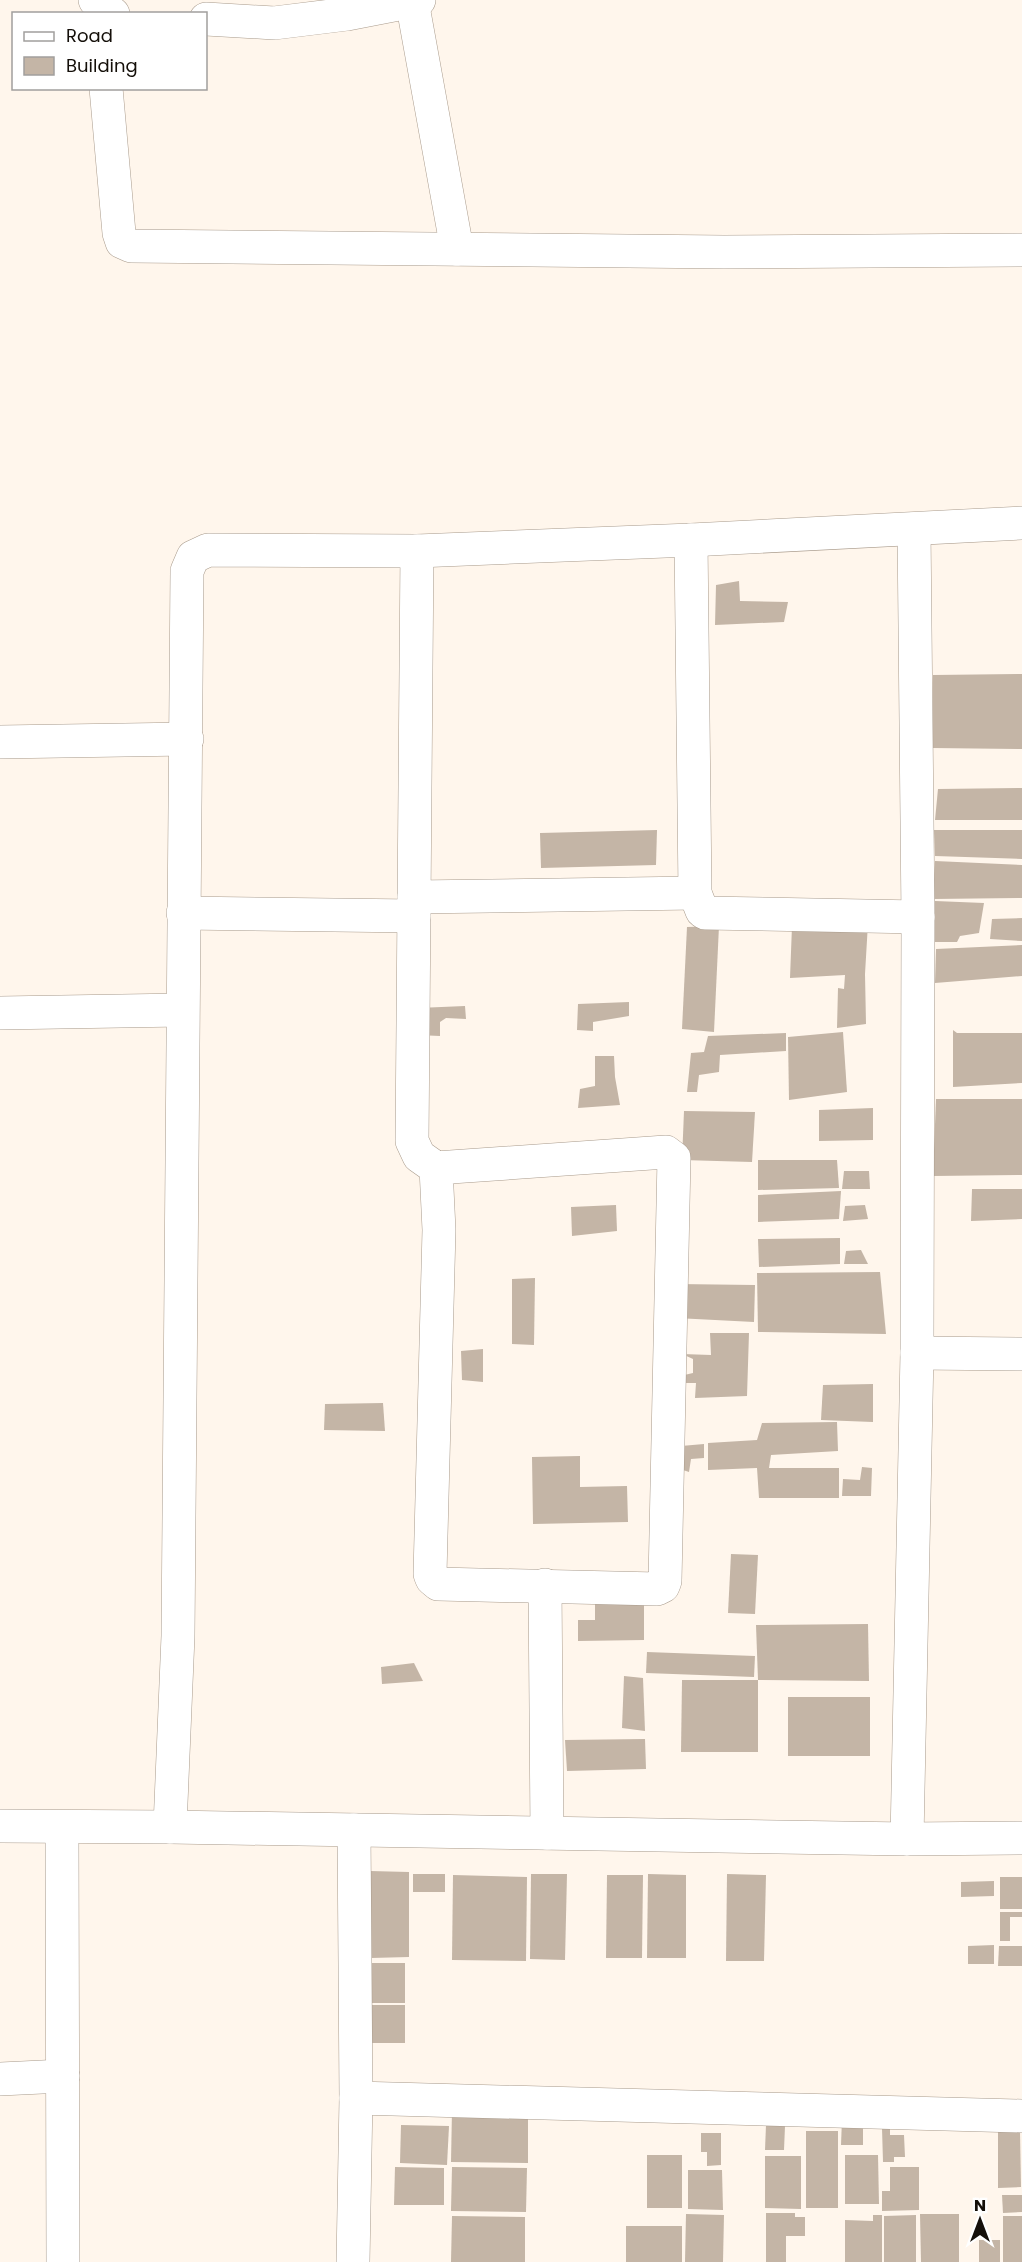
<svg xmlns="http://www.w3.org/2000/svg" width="1022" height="2262" font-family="Poppins,sans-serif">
  <rect width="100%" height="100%" fill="#fff6ec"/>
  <g fill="#c4b5a6">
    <polygon points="739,581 740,601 788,602 784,622 715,625 716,585"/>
    <polygon points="1022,674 1022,749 932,748 933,675"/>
    <polygon points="1022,788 1022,820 935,820 938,789"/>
    <polygon points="657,830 656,865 541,868 540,833"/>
    <polygon points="934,830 1022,830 1022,859 935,856"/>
    <polygon points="935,861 1022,865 1022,898 933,899"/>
    <polygon points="935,901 984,903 979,933 960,936 957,942 934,942"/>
    <polygon points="1022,918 1022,941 990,939 992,919"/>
    <polygon points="868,923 865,974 866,1024 837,1028 838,988 844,989 845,975 790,978 792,926"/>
    <polygon points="719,926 714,1032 682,1029 687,927"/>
    <polygon points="1022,945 1022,976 935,983 936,949"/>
    <polygon points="629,1002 629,1016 593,1022 593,1031 577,1030 578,1004"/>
    <polygon points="465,1006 466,1019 446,1018 440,1022 440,1036 417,1035 418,1008"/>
    <polygon points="953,1030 957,1033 1022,1033 1022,1083 953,1087"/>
    <polygon points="843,1032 847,1092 789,1100 788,1037"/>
    <polygon points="786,1033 786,1051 720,1055 719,1072 699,1075 697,1092 687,1092 691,1053 704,1052 708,1036"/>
    <polygon points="595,1056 614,1056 615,1077 620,1105 578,1108 580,1089 595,1086"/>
    <polygon points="936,1099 1022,1099 1022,1175 933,1176"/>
    <polygon points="873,1108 873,1140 819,1141 819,1110"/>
    <polygon points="684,1111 755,1112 752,1162 682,1160"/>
    <polygon points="758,1160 837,1160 839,1188 758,1190"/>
    <polygon points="844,1171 869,1171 870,1189 842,1189"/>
    <polygon points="972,1189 1022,1189 1022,1219 971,1221"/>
    <polygon points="841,1191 839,1219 758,1222 758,1195"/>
    <polygon points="616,1205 617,1231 572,1236 571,1207"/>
    <polygon points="865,1205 868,1219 843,1221 845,1206"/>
    <polygon points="840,1238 840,1264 759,1267 758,1239"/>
    <polygon points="861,1250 868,1264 844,1264 846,1251"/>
    <polygon points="880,1272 886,1334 758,1332 757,1273"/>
    <polygon points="535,1278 534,1345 512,1344 512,1279"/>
    <polygon points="677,1284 755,1285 754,1322 676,1318"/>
    <polygon points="710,1333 749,1333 747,1396 695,1398 696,1383 680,1383 680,1376 693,1373 693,1359 682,1354 711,1355"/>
    <polygon points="483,1349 483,1382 462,1380 461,1351"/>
    <polygon points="873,1384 873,1422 821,1420 823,1385"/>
    <polygon points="383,1403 385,1431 324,1430 325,1404"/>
    <polygon points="837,1422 838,1451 771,1455 769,1468 839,1468 839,1498 759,1498 757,1468 708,1470 708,1443 757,1440 762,1423"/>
    <polygon points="704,1444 704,1458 691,1459 689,1472 680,1469 681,1446"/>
    <polygon points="580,1456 580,1487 627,1486 628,1522 533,1524 532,1457"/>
    <polygon points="862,1467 872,1468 871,1496 842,1496 843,1479 860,1480"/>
    <polygon points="731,1554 758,1555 755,1614 728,1613"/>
    <polygon points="595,1594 644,1594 644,1640 578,1641 578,1620 595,1620"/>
    <polygon points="868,1624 869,1681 758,1680 756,1625"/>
    <polygon points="647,1652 755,1656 754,1677 646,1673"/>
    <polygon points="414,1663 423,1681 382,1684 381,1667"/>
    <polygon points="624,1676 643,1678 645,1731 622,1728"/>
    <polygon points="682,1680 758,1680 758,1752 681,1752"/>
    <rect x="788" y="1697" width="82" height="59"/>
    <polygon points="645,1739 646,1769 567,1771 565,1740"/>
    <polygon points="370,1871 409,1872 409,1957 371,1958"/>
    <rect x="413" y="1874" width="32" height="18"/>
    <polygon points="531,1874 567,1874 565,1960 530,1959"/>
    <polygon points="648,1874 686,1875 686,1958 647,1958"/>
    <polygon points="727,1874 766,1875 764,1961 726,1961"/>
    <polygon points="453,1875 527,1877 526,1961 452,1960"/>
    <polygon points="607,1875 643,1875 642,1958 606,1958"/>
    <rect x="1000" y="1877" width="22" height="32"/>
    <polygon points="994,1881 994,1896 961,1897 961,1882"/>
    <polygon points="1000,1912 1022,1912 1022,1917 1010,1917 1010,1941 1000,1941"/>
    <polygon points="994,1945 994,1964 968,1964 968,1946"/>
    <polygon points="999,1946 1022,1946 1022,1966 998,1966"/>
    <rect x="372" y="1963" width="33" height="40"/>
    <rect x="372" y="2005" width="33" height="38"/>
    <polygon points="452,2110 528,2112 528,2163 451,2162"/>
    <polygon points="842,2119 863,2127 863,2145 841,2145"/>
    <polygon points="401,2125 449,2126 447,2165 400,2163"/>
    <polygon points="766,2125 785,2126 784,2150 765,2150"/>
    <polygon points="882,2128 890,2128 890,2135 904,2135 905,2157 894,2157 894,2162 883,2162"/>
    <rect x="806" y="2131" width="32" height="77"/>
    <polygon points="998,2131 1020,2131 1021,2187 998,2188"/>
    <polygon points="701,2133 721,2133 721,2165 707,2166 707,2152 701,2152"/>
    <rect x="647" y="2155" width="35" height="53"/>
    <polygon points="845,2155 878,2155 879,2204 845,2204"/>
    <polygon points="765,2156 801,2156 801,2209 765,2208"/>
    <polygon points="395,2167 444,2168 444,2205 394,2205"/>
    <polygon points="452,2167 527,2168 526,2212 451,2211"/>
    <polygon points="890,2167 919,2167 919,2210 882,2211 882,2191 890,2191"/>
    <polygon points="688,2170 722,2170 723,2210 688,2209"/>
    <polygon points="1002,2195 1022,2195 1022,2212 1003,2213"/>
    <polygon points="766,2213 795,2213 795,2217 805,2217 805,2236 786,2236 786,2262 766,2262"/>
    <polygon points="686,2214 724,2215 723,2262 685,2262"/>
    <polygon points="920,2214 959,2214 959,2262 921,2262"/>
    <polygon points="873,2215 882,2215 882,2262 845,2262 845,2220 873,2221"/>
    <polygon points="916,2215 916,2262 884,2262 884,2216"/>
    <polygon points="452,2216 525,2217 525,2262 451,2262"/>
    <rect x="1003" y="2216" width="19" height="46"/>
    <rect x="626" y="2226" width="56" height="36"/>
    <rect x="979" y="2240" width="21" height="22"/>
  </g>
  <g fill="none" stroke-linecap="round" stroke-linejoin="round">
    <g stroke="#a99b8c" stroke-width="34">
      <g id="street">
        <polyline points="95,0 113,14"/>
        <polyline points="412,1 457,249"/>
        <polyline points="206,19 274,23 347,14 419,0"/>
        <polyline points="106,88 119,233 122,242 131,246 724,252 1022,250"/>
        <polyline points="691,540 695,893 702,911 705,913 918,917"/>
        <polyline points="417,551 412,1141 419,1156 436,1168 666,1152 674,1158 665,1581 663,1586 657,1589 438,1584 432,1579 430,1574 439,1230 436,1168"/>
        <polyline points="0,742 187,739"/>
        <polyline points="414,897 695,893"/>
        <polyline points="183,913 414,916"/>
        <polyline points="0,1013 182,1010"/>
        <polyline points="917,1353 1022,1354"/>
        <polyline points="545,1585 547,1833"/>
        <polyline points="0,1826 170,1827 907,1839 1022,1838"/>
        <polyline points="62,1827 63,2262"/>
        <polyline points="170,1827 178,1636 187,571 193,557 208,550 417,551 691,540 1022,523"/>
        <polyline points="907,1839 917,1353 918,917 914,529"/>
        <polyline points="0,2079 63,2076"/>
        <polyline points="356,2098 1022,2116"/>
        <polyline points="353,2262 356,2098 354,1830"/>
      </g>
    </g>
    <use href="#street" stroke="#fff" stroke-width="33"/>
  </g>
  <rect x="12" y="12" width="195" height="78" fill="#ffffff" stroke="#a19f9d" stroke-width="1.5"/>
  <rect x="24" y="32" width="30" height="9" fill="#ffffff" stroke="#a19f9d" stroke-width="1.5"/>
  <text x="66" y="42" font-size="18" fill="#140f09">Road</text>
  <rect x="24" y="57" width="30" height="18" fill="#c4b5a6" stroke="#a19f9d" stroke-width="1.5"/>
  <text x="66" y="72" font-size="18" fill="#140f09">Building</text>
  <g transform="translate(980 2220)" stroke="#ffffff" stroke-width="4.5" paint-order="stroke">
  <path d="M0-4.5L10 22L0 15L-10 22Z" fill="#140f09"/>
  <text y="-9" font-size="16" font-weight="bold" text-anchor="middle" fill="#140f09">N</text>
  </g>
</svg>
